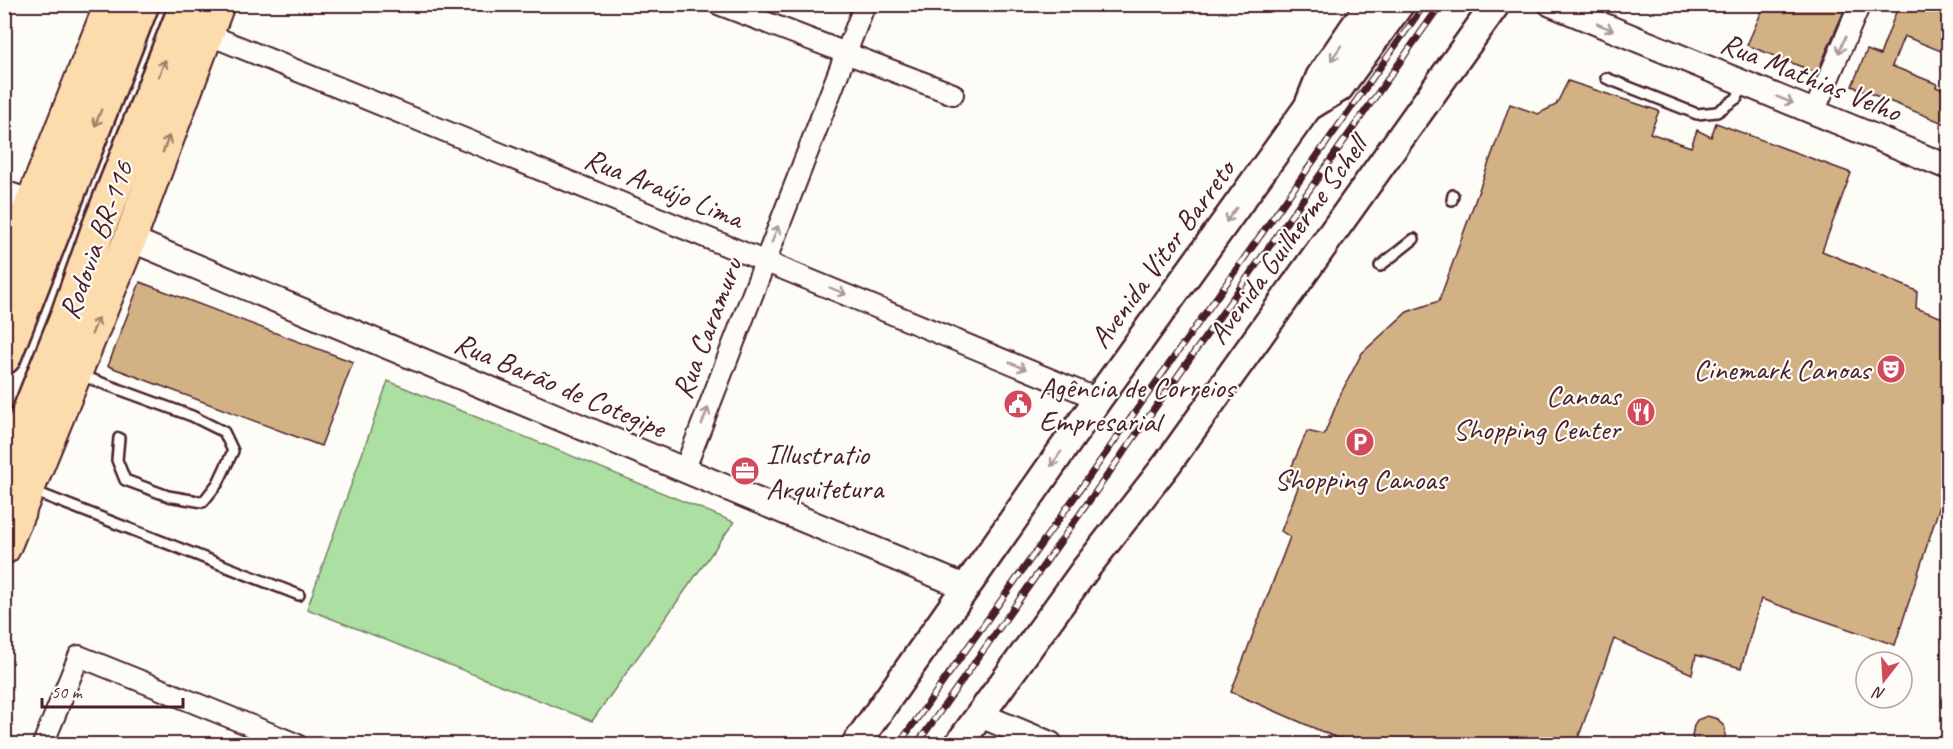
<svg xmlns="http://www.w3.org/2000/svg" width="1953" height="749" font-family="Caveat,sans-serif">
  <rect width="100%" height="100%" fill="#fdfcf7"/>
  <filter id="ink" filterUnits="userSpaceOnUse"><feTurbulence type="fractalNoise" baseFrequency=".0167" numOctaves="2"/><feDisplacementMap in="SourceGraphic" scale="12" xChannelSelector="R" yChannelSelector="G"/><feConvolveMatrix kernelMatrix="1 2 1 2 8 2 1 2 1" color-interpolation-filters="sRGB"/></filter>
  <g filter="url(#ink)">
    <polygon fill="#abe0a2" stroke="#7a8066" stroke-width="1.5" points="388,381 734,522 592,721 307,609"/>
    <g fill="#d2b185" stroke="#4a1f2b" stroke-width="1.5">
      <polygon points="1765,4 1847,4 1817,73 1747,45"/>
      <polygon points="1899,4 1920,4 1948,17 1948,54 1904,36 1892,66 1937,84 1936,87 1948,92 1948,125 1852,86 1867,50 1880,55"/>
      <polygon points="1568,81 1659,111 1650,133 1691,147 1697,130 1711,137 1716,123 1851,173 1822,251 1917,291 1916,308 1948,320 1948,480 1895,645 1761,599 1741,668 1696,655 1692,674 1614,639 1576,744 1355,744 1330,735 1231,692 1290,537 1281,531 1299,485 1286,480 1307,431 1324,435 1341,393 1362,353 1407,312 1439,301 1510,104 1538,114 1556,105"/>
      <polygon points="140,282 353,362 321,446 108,366"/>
      <polygon points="1707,716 1718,719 1725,728 1725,739 1722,744 1695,744 1692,736 1694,725 1697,720"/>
    </g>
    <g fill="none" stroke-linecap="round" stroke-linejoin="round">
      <g stroke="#4a1f2b" stroke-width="14">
        <g id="service">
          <polyline points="1606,78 1697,114 1717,112 1737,98 1743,83"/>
          <polyline points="1452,200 1453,195"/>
          <polyline points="1380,266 1414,239"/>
          <polyline points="80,375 192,416 224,432 233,451 218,483 203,502 168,496 125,480 117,460 119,438"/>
          <polyline points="33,491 299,595"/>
        </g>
      </g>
      <g stroke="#4a1f2b" stroke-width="24">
        <g id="minor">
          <polyline points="718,4 953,94"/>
          <polyline points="207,34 764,261 1098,399"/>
          <polyline points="1814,112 1860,4"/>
          <polyline points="684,471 865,4"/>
          <polyline points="43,744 79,656 296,744"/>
        </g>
      </g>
      <g stroke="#4a1f2b" stroke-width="28">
        <g id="tertiary">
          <polyline points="1551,4 1948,167"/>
          <polyline points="4,193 32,203"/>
          <polyline points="130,239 965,587"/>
          <polyline points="980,715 1050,744"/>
        </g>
      </g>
      <g stroke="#4a1f2b" stroke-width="32">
        <g id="secondary">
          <polyline points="1308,107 1339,88 1400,4"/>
          <polyline points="856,744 1098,399 1308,107 1320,77 1370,4"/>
          <polyline points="959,744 1087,567 1168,463 1496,4"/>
        </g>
      </g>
      <g stroke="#4a1f2b" stroke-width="36">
        <g id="primary">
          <polyline points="4,277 32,203 111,4"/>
          <polyline points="4,548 130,239 218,4"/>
        </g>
      </g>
      <g stroke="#4a1f2b" stroke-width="38">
        <g id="motorway">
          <polyline points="4,357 142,4"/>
          <polyline points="4,475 66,320 98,230 187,4"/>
          <polyline points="32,477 46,414"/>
        </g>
      </g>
      <use href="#service" stroke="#fdfcf7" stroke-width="9"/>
      <use href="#minor" stroke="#fdfcf7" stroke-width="20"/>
      <use href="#tertiary" stroke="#fdfcf7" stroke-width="24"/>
      <use href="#secondary" stroke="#fdfcf7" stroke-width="27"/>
      <use href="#primary" stroke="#fcdcac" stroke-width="32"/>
      <use href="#motorway" stroke="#fcdcac" stroke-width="33"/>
      <g stroke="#4a1f2b" stroke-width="7">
        <g id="rail">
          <polyline points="899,744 1425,4"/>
          <polyline points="917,744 1441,4"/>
        </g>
      </g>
      <use href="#rail" stroke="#fdfcf7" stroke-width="4.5" stroke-dasharray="14" stroke-linecap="butt"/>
    </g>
    <defs><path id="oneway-shaft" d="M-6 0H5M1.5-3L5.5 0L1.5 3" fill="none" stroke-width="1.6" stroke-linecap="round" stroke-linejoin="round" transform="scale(1.5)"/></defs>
    <g stroke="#ac999b">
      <use href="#oneway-shaft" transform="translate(1605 27) rotate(22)"/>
      <use href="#oneway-shaft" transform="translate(1842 45) rotate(113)"/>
      <use href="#oneway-shaft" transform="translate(1336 53) rotate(125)"/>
      <use href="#oneway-shaft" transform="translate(1785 100) rotate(22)"/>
      <use href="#oneway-shaft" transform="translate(1231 215) rotate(126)"/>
      <use href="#oneway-shaft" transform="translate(775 234) rotate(-69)"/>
      <use href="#oneway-shaft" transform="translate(838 291) rotate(23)"/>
      <use href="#oneway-shaft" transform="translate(1018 366) rotate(23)"/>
      <use href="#oneway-shaft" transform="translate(705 416) rotate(-69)"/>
      <use href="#oneway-shaft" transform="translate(1056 459) rotate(125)"/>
    </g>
    <g stroke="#a37e6c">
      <use href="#oneway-shaft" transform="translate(162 68) rotate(-68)"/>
      <use href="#oneway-shaft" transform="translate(98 118) rotate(111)"/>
      <use href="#oneway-shaft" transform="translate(166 144) rotate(-70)"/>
      <use href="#oneway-shaft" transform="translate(95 326) rotate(-68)"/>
    </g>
  </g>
  <defs>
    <g id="theatre-disc" transform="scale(1.5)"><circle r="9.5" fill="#d1495b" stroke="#fdfcf7"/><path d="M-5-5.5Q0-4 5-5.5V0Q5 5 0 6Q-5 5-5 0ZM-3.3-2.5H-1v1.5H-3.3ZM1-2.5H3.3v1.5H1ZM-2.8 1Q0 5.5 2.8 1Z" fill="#fff"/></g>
    <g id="civic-disc" transform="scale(1.5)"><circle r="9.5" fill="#d1495b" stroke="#fdfcf7"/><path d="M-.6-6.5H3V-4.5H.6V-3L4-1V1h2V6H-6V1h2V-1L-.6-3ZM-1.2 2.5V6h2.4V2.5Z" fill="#fff"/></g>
    <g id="restaurant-disc" transform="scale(1.5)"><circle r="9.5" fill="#d1495b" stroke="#fdfcf7"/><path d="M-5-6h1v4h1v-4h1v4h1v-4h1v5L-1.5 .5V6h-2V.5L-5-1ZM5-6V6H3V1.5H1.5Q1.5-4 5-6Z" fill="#fff"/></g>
    <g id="parking-disc" transform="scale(1.5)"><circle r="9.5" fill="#d1495b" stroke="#fdfcf7"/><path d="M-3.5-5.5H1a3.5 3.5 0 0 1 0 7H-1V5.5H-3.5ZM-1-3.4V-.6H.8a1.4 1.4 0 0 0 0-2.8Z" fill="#fff"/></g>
    <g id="office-disc" transform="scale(1.5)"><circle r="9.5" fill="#d1495b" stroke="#fdfcf7"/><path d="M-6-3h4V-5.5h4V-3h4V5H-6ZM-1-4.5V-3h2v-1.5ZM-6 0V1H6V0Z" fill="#fff"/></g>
  </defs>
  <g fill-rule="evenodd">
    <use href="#theatre-disc" x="1891" y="369"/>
    <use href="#civic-disc" x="1018" y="404"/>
    <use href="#restaurant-disc" x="1641" y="412"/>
    <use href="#parking-disc" x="1360" y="442"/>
    <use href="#office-disc" x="745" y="471"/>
  </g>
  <g text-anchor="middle" stroke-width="4.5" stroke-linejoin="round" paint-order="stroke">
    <g font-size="30" fill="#4a1f2b" stroke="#fdfcf7">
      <text transform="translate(1811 77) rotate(22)" y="10">Rua Mathias Velho</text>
      <text transform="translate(664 188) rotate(22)" y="10">Rua Araújo Lima</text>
      <text transform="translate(96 240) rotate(-70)" y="10">Rodovia BR-116</text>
      <text transform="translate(1287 240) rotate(-54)" y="10">Avenida Guilherme Schell</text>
      <text transform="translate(1162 254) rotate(-54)" y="10">Avenida Vitor Barreto</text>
      <text transform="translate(707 328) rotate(-69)" y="10">Rua Caramuru</text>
      <text transform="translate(560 385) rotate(23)" y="10">Rua Barão de Cotegipe</text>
    </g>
    <g font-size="30" fill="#4a1f2b" stroke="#fdfcf7" text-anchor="end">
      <text x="1870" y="379">Cinemark Canoas</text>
      <text x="1039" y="397" text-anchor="start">Agência de Correios<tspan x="1039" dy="34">Empresarial</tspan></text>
      <text x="1620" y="405">Canoas<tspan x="1620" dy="34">Shopping Center</tspan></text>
      <text x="766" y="464" text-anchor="start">Illustratio<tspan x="766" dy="34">Arquitetura</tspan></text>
      <text x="1360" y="489" text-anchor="middle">Shopping Canoas</text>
    </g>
  </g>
  <rect width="1953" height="749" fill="none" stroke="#fdfcf7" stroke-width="24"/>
  <rect x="12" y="12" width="1929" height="725" fill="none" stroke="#4a1f2b" stroke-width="2" filter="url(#ink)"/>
  <g transform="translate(1884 680) rotate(197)"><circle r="28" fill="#fdfcf7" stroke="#b5a4a5" stroke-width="1.5"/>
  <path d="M0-4.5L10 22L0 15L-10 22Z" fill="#d1495b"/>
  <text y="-9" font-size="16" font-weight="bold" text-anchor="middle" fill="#4a1f2b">N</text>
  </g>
  <path d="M42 698v9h141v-9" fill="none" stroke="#4a1f2b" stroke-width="3"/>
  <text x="51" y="698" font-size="18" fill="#4a1f2b" stroke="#fdfcf7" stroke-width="4.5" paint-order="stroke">50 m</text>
</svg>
